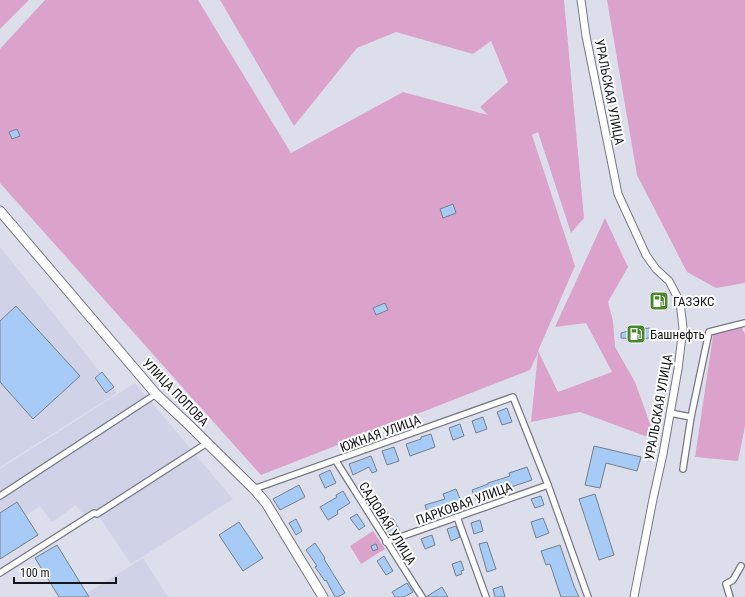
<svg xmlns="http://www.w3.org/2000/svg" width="745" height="597" font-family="'Roboto Condensed',sans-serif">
  <rect width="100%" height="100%" fill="#dddeec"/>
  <g fill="#d0d3e8">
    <polygon points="0,247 117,393 0,467"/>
    <polygon points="135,383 233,499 131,564 94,509 84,516 76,505 52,522 40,506 25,516 17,502 0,513 0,469"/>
    <polygon points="143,558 168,597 81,597"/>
  </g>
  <g fill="#dba3cb">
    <polygon points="0,0 29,0 0,29"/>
    <polygon points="45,0 198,0 291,153 403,92 488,115 480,107 508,82 491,41 473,54 396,32 357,48 294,126 220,0 564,0 584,218 571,233 538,132 532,135 575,266 538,351 558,392 612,372 586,323 555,327 605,218 628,267 608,302 613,321 615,347 635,382 656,440 580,412 531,422 538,353 530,370 261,475 0,183 0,49"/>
    <polygon points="607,0 745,0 745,283 716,288 687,272 637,175"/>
    <polygon points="741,326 745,334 745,426 738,461 695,457 714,329"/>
    <polygon points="373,531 385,549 361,564 350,546"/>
  </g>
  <g fill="#a5cbf6" stroke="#767f89">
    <polygon points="17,129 20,136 12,139 9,132"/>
    <polygon points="453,204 456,213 443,218 440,209"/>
    <polygon points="662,296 664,304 656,305 655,297"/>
    <polygon points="385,303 388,310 376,315 373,308"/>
    <polygon points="16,306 80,376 33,419 0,382 0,321"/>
    <polygon points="650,328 651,338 633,339 621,338 621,333 632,330"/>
    <polygon points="102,372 114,387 106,393 95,378"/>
    <polygon points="507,408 512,422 502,425 497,412"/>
    <polygon points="483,417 487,429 476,433 472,421"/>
    <polygon points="460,424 464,436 453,440 449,428"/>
    <polygon points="431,434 435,447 410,456 406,444 421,439 421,437"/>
    <polygon points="594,446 641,457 637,471 606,463 600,488 585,485"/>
    <polygon points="394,447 399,461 387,465 382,451"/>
    <polygon points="371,456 377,471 372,473 369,467 353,475 349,464"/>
    <polygon points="527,467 532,480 475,499 472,490 488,484 488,483 510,476 509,473"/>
    <polygon points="330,470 336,483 325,488 319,475"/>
    <polygon points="299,485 305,497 280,510 273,499"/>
    <polygon points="456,489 461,501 454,503 456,507 428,516 425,505 445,499 443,494"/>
    <polygon points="343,491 350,503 337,511 338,514 328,520 320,507 337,497 336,495"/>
    <polygon points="595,494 614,555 599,560 579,499"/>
    <polygon points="541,496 544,505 535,508 531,499"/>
    <polygon points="17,502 38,535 0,559 0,513"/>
    <polygon points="382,503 391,519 393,519 400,531 391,536 373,508"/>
    <polygon points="357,514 365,526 359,530 350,518"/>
    <polygon points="543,518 549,533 536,538 531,522"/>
    <polygon points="296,519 302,531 296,535 289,523"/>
    <polygon points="480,520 483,531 474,534 471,523"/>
    <polygon points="239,522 263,558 243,571 219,535"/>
    <polygon points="456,526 460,537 451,541 447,529"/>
    <polygon points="432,535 435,545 425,549 421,539"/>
    <polygon points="487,542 496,569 487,572 479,544"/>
    <polygon points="315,543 325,558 324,559 345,593 338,597 335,597 326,580 325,581 315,567 317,566 306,550"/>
    <polygon points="376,544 378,549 373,551 371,546"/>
    <polygon points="57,545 89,597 59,597 35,558"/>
    <polygon points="560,545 574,586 579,597 561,597 550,564 546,565 541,551"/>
    <polygon points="410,548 412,553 407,555 405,550"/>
    <polygon points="384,556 393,571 386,575 377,561"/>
    <polygon points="461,561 464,570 461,571 462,574 456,576 452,564"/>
    <polygon points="407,583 413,592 404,597 395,597 392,592"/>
    <polygon points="502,586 505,597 495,597 493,589"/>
    <polygon points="442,587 448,597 426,597"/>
  </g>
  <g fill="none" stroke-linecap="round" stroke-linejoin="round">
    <g stroke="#767784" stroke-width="8">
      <g id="minor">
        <polyline points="670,413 691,417 683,469"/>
        <polyline points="691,417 709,332 745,323"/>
        <polyline points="336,461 422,597"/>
        <polyline points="254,489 513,397 548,485 588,597"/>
        <polyline points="0,496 156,394"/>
        <polyline points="457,517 486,597"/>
        <polyline points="386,542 548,485"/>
        <polyline points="0,573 94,513 97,514 207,443"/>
        <polyline points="730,597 726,584 733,580 741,566"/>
      </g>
    </g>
    <g stroke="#767784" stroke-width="9">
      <polyline id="tertiary" points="581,0 586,36 618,194 646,255 656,269 669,281 680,302 683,328 678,369 663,454 653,499 634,597"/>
    </g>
    <g stroke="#767784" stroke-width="11">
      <polyline id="primary" points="0,211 156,394 189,425 254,489 266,503 323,597"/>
    </g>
    <use href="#minor" stroke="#fff" stroke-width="5.5"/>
    <use href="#tertiary" stroke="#fff" stroke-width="7"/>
    <use href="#primary" stroke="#fff" stroke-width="9"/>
  </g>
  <defs>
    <g id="fuel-square" transform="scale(1)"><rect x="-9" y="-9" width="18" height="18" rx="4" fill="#488829" stroke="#fff"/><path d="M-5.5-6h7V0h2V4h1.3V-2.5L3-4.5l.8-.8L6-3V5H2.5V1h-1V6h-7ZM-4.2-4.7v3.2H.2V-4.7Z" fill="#fff"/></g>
  </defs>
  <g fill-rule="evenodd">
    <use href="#fuel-square" x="659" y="301"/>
    <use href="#fuel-square" x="636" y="334"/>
  </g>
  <g text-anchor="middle" stroke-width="4" stroke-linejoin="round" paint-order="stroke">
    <g font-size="13" fill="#131419" stroke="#fff">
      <text transform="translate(610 92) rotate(79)" y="5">УРАЛЬСКАЯ УЛИЦА</text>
      <text transform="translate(176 392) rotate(46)" y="5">УЛИЦА ПОПОВА</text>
      <text transform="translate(658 407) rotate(-80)" y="5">УРАЛЬСКАЯ УЛИЦА</text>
      <text transform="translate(380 433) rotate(-20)" y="5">ЮЖНАЯ УЛИЦА</text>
      <text transform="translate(464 503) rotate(-20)" y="5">ПАРКОВАЯ УЛИЦА</text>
      <text transform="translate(388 523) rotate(58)" y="5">САДОВАЯ УЛИЦА</text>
    </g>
    <g font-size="13" fill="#131419" stroke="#fff" text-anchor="start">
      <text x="673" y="306">ГАЗЭКС</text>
      <text x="650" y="339">Башнефть</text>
    </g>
  </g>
  <path d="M14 577v6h102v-6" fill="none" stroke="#131419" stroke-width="2"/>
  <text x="20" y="577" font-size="12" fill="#131419" stroke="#ffffff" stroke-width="3" paint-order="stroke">100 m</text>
</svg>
